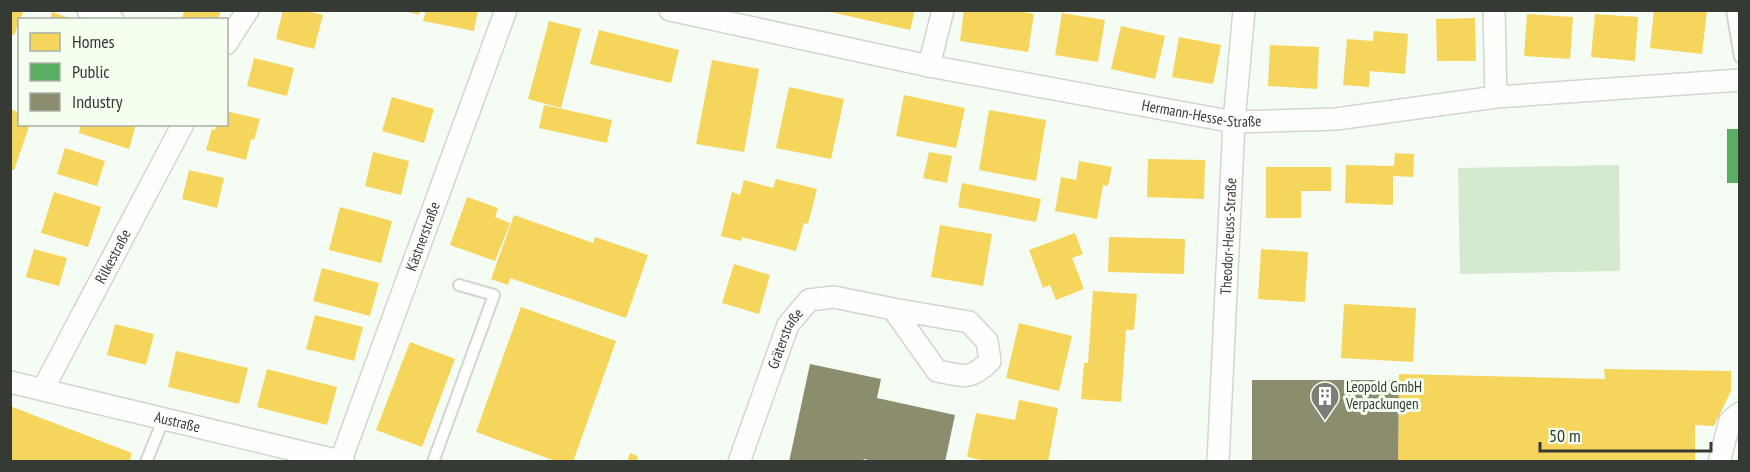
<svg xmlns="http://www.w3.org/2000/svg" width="1750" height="472" font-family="'PT Sans Narrow',sans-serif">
  <rect width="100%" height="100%" fill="#f5fcf4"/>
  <polygon fill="#d5e9ce" points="1619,165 1620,271 1460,274 1458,168"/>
  <g fill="#f6d55c">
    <polygon points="10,10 24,10 14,35 10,34"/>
    <polygon points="185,10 221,10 218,20 181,20"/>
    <polygon points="283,10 303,10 323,15 314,49 276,39"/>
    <polygon points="402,10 420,10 419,15"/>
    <polygon points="426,10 478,10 474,31 423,21"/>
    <polygon points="822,10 915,10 910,30"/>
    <polygon points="964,10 1013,10 1034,14 1028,52 960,41"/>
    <polygon points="1654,10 1707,10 1702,54 1650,48"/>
    <polygon points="52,12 72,19 72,20 50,20"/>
    <polygon points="1062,13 1105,20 1098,62 1055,55"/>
    <polygon points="1527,14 1573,17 1570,59 1524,56"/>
    <polygon points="1595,14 1638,17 1635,61 1591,57"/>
    <polygon points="1475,18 1476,61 1437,61 1436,19"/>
    <polygon points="549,21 581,29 561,108 528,99"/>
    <polygon points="1121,26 1165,36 1155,79 1111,69"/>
    <polygon points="599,30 679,50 671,83 590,64"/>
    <polygon points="1374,31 1408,34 1405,74 1370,71 1369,87 1343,85 1347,39 1373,41"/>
    <polygon points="1179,37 1221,45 1213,84 1172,77"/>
    <polygon points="1270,45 1319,47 1317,89 1268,86"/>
    <polygon points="254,58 294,68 287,96 247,86"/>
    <polygon points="712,60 759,69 744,152 696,144"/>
    <polygon points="789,87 844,99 831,159 776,148"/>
    <polygon points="904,95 965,108 956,148 896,136"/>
    <polygon points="392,97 434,109 424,143 382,131"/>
    <polygon points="544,105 612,120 607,143 539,128"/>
    <polygon points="10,109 20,113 20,124 30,124 14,170 10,169"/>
    <polygon points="989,110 1046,120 1036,181 979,170"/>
    <polygon points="226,111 260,119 254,140 251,139 246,160 206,150 212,129 215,130 217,124 226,124"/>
    <polygon points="81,124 136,124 129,149 79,133"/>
    <polygon points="65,148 105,161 97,186 57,174"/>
    <polygon points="373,152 409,161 401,195 365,186"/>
    <polygon points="929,152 952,156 947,183 923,178"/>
    <polygon points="1395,153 1414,154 1413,177 1393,176 1393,205 1345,203 1346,165 1394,166"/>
    <polygon points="1148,159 1205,160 1204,199 1147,197"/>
    <polygon points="1079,161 1112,167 1108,186 1103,185 1097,219 1055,211 1061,177 1076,180"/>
    <polygon points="1266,167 1331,167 1331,191 1301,191 1301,218 1266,218"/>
    <polygon points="189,170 224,178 217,208 182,199"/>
    <polygon points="776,179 817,189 808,224 804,223 796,251 742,237 741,241 721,236 732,192 740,195 744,180 773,188"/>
    <polygon points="962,183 1041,199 1036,222 958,207"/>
    <polygon points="54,192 101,207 88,247 41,233"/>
    <polygon points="467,197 498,208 495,217 510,223 495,261 450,245"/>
    <polygon points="340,207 392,221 381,263 329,250"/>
    <polygon points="514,215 593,243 595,237 648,255 626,318 510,278 508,285 491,279"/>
    <polygon points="940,225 992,234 983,286 931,277"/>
    <polygon points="1075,233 1083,254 1072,258 1084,289 1056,300 1050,285 1043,288 1029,250"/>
    <polygon points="1109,237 1185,239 1184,274 1108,272"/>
    <polygon points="34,249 67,258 59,286 26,277"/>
    <polygon points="1261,249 1308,252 1305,302 1258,299"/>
    <polygon points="734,264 770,275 759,314 722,303"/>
    <polygon points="322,268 379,283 370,316 313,301"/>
    <polygon points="1093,291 1137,294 1134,330 1126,330 1121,402 1081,399 1084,363 1088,363"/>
    <polygon points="1344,304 1416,308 1413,362 1341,358"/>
    <polygon points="521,307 616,341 573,462 558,462 476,432"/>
    <polygon points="315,315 363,327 354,361 306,349"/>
    <polygon points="1019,323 1072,336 1059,391 1006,378"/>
    <polygon points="115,324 154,334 146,365 107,355"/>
    <polygon points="410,342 455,359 422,447 376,430"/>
    <polygon points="176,351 248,368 239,404 168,387"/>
    <polygon points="267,369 337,387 327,425 257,407"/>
    <polygon points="1604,369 1731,371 1731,391 1714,426 1695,425 1695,462 1398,462 1399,374 1605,379"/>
    <polygon points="1019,400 1058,408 1048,462 992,462 967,457 976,413 1015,420"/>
    <polygon points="10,406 132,453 129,462 10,462"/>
    <polygon points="630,453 638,456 636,462 627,462"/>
  </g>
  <rect fill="#5aae61" x="1727" y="129" width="13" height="54"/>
  <g fill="#8c8c6e">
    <polygon points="810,364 881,379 877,398 955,415 945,462 878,462 864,459 863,462 789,462"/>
    <polygon points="1252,380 1399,380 1398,462 1252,462"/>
  </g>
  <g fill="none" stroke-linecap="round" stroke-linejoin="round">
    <g stroke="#d1d6d0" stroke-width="14">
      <g id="lane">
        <polyline points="1732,10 1740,57"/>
        <polyline points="146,462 164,418"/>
        <polyline points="433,462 494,295 459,285"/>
      </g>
    </g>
    <g stroke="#d1d6d0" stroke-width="24">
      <g id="street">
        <polyline points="88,10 113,20"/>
        <path id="s1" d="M 670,10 L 929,66 L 1234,122 L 1336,119 L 1496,97 L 1740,80"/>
        <polyline points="1494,10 1496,97"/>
        <polyline points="226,44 248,10"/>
        <polyline points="929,66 943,10"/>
        <path id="s2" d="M 10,382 L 344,462"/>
        <path id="s3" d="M 43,389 L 183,124"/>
        <path id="s4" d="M 341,460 L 506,10"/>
        <path id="s5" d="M 739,462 L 788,325 L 809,300 L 834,297 L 893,309 L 969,322 L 987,341 L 990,361 C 970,381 963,376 937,371 L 893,309"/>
        <path id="s6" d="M 1218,462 L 1234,122 L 1244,10"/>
        <polyline points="1719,462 1730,421 1740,413"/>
      </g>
    </g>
    <use href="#lane" stroke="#fefffd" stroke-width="10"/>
    <use href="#street" stroke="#fefffd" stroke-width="21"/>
  </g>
  <defs>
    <g id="building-pin" transform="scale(1.5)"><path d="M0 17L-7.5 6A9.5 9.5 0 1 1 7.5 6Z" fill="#797e78" stroke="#f4fff0"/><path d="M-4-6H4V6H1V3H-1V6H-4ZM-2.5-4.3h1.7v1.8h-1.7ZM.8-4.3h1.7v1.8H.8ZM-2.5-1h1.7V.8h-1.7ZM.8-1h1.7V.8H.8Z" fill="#fff"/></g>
  </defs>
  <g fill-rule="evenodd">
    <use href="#building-pin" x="1325" y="396"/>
  </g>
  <g text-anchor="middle" stroke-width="6" stroke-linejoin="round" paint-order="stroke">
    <g font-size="15" fill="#363a35" stroke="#f4fff0">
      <text dy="5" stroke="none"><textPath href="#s1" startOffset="542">Hermann-Hesse-Straße</textPath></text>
      <text dy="5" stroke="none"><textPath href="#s4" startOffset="238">Kästnerstraße</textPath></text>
      <text dy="5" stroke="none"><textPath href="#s6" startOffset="226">Theodor-Heuss-Straße</textPath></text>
      <text dy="5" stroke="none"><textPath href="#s3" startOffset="150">Rilkestraße</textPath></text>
      <text dy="5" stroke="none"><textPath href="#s5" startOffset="132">Gräterstraße</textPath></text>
      <text dy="5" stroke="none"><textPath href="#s2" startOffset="172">Austraße</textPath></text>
    </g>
    <g font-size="15" fill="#363a35" stroke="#f4fff0" text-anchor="start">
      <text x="1346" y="392">Leopold GmbH<tspan x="1346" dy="17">Verpackungen</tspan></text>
    </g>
  </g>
  <rect width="1750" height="472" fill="none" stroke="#363a35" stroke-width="24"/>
  <rect x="18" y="18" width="210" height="108" fill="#f4fff0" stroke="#a8b0a5" stroke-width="1.5"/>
  <rect x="30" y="33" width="30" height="18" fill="#f6d55c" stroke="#a8b0a5" stroke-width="1.5"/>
  <text x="72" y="48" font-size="18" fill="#363a35">Homes</text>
  <rect x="30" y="63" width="30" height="18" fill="#5aae61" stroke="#a8b0a5" stroke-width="1.5"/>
  <text x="72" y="78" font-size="18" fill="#363a35">Public</text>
  <rect x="30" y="93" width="30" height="18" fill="#8c8c6e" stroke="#a8b0a5" stroke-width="1.5"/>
  <text x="72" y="108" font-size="18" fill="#363a35">Industry</text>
  <path d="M1540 442v9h171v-9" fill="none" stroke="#363a35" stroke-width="3"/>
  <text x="1549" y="442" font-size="18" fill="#363a35" stroke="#f4fff0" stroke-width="4.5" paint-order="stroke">50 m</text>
</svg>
